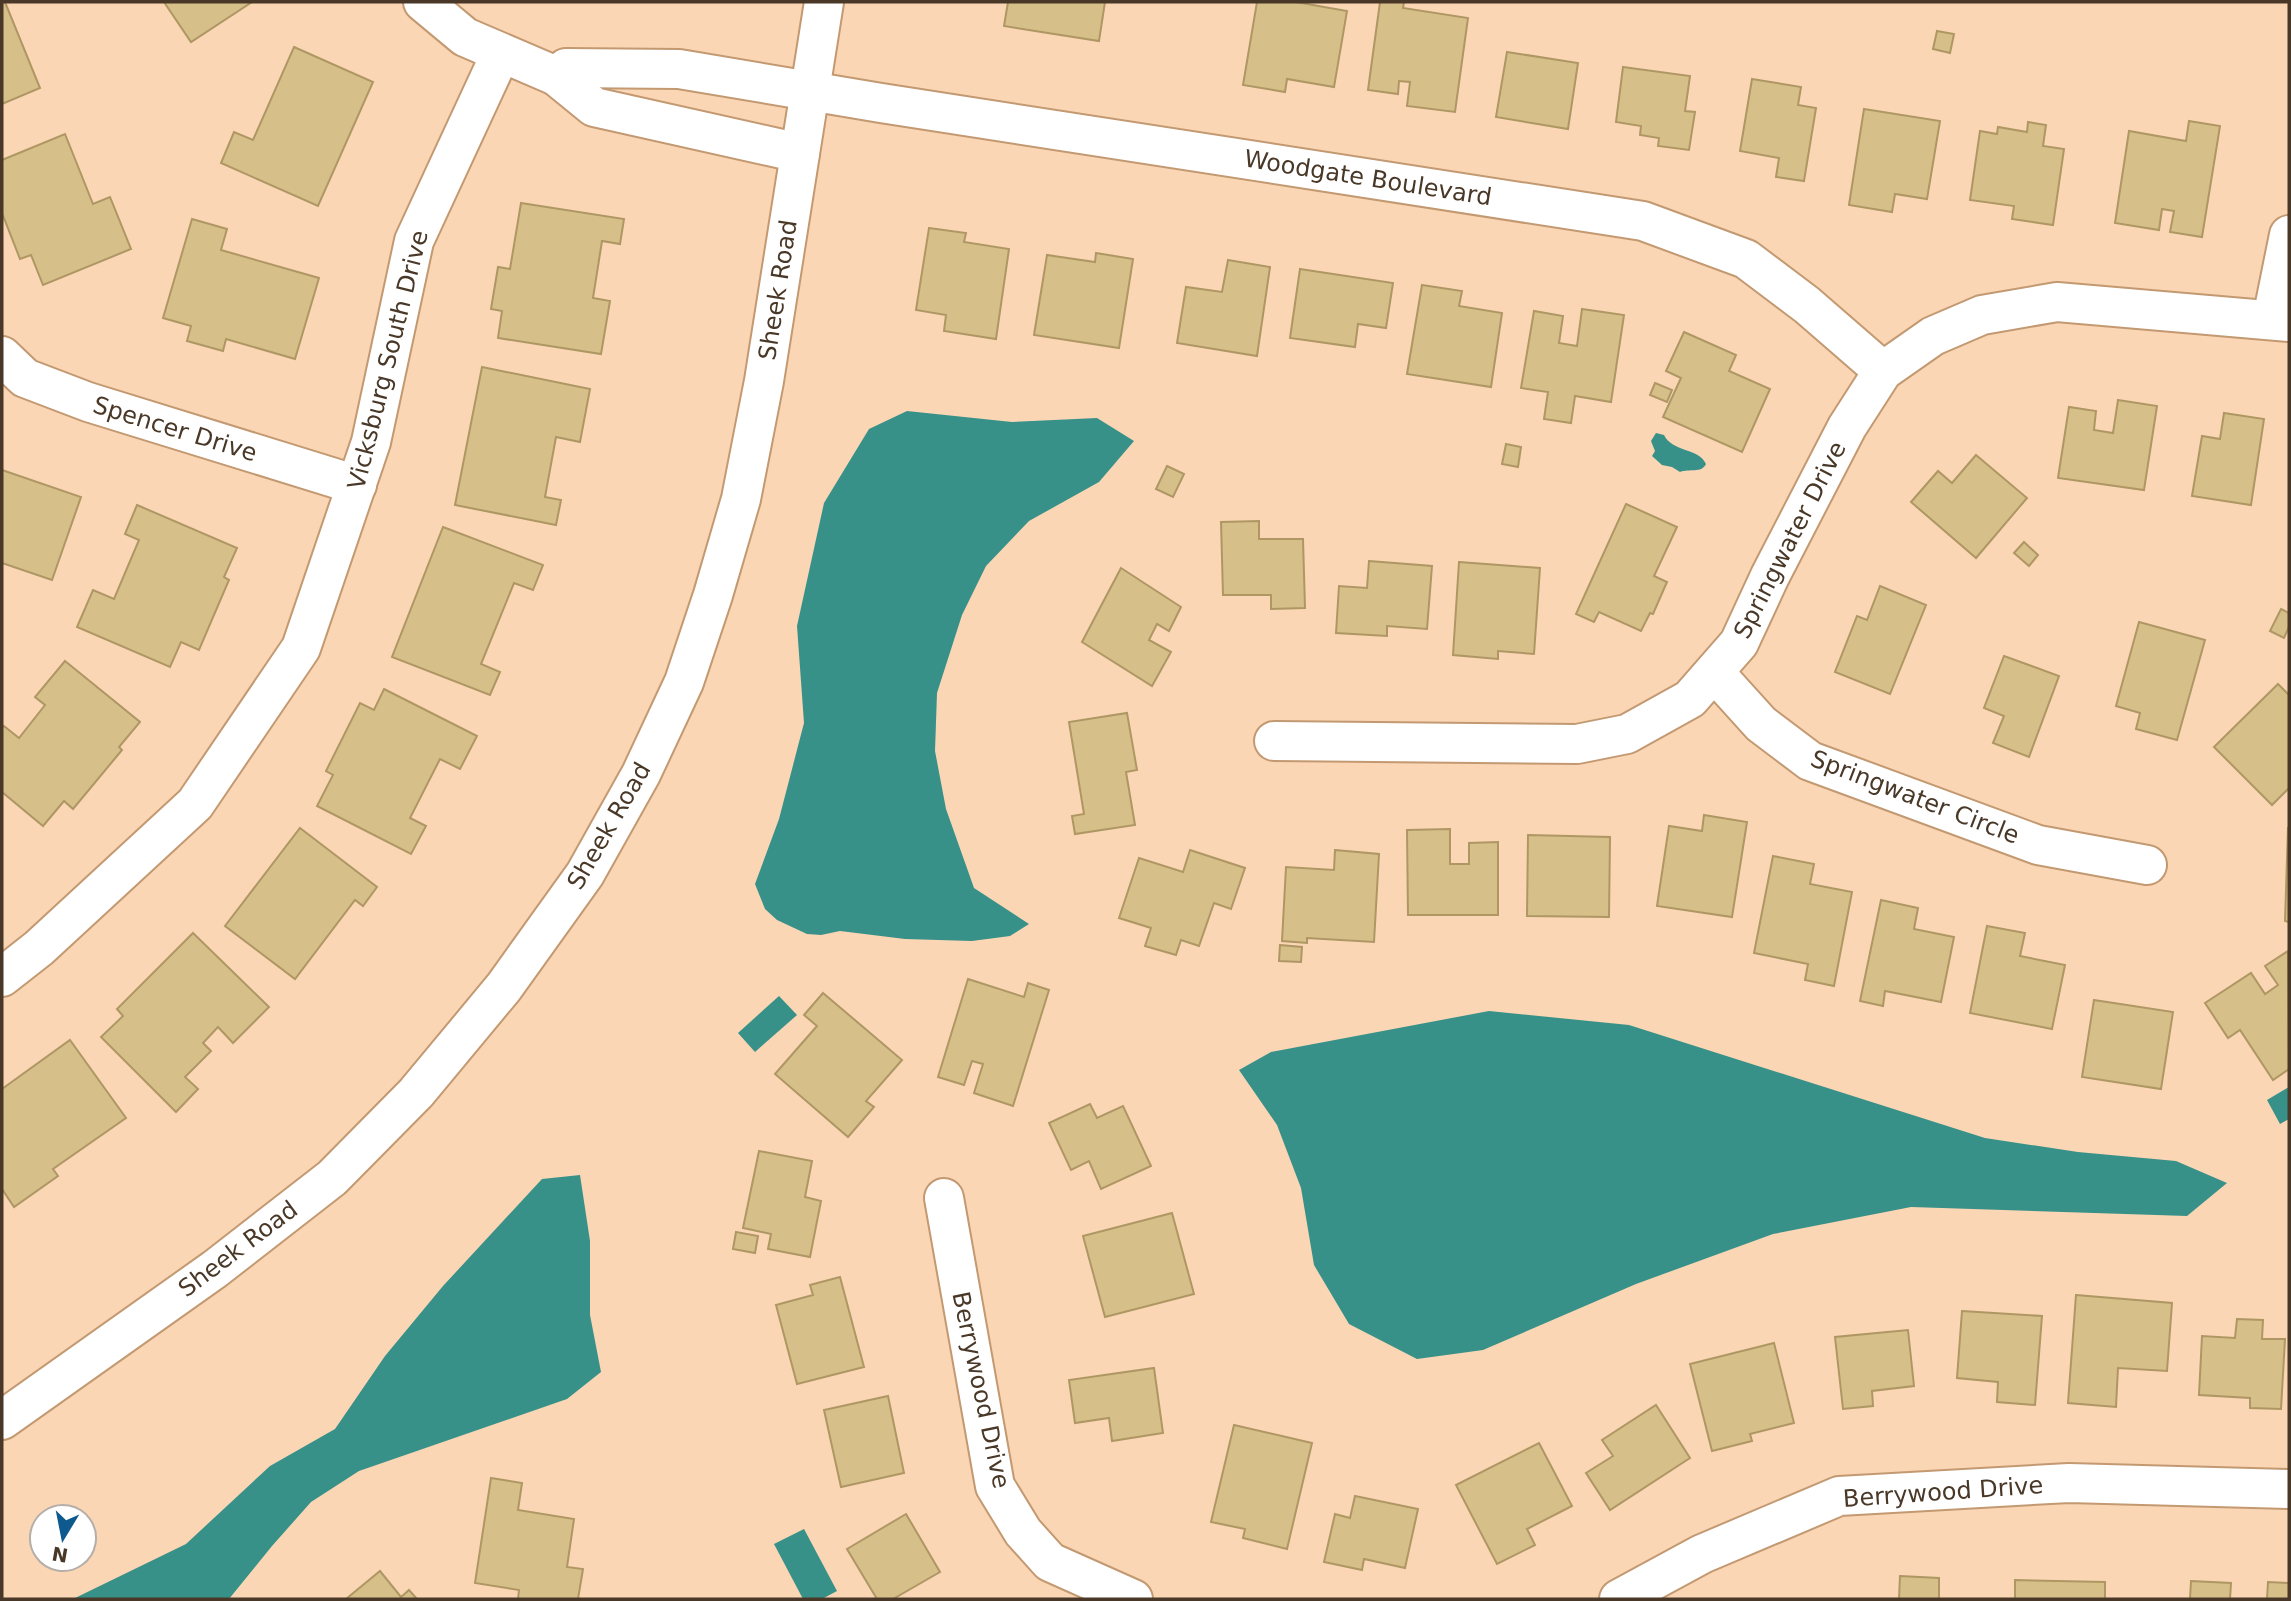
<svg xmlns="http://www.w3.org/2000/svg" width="2291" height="1601" font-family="'DejaVu Sans',sans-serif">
  <rect width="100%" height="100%" fill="#fad6b5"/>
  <g fill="#389188">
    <polygon points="907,411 1012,422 1097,418 1134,441 1099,482 1029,521 986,566 962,615 937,693 935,751 946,809 974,888 1029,924 1010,936 972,941 905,939 840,931 821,935 807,934 777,920 765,909 755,884 779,819 804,723 797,626 824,503 869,429"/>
    <path d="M 1656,433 L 1664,435 C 1672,452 1699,448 1706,464 C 1701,474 1690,468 1680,472 L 1672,467 L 1662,465 L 1652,456 L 1655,451 L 1651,441 Z"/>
    <polygon points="779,996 797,1015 755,1052 738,1033"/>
    <polygon points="1489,1011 1629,1025 1985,1138 2078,1152 2176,1161 2227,1183 2187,1216 1911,1207 1773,1234 1636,1284 1483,1350 1417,1359 1349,1324 1314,1265 1301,1188 1277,1125 1239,1070 1271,1052"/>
    <polygon points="2289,1087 2289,1119 2280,1124 2267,1100"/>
    <polygon points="580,1175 590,1241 590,1315 601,1372 567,1399 359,1471 311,1502 272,1546 229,1599 73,1599 186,1544 270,1466 335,1429 385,1356 443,1286 542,1179"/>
    <polygon points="804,1529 837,1591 822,1599 803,1599 774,1544"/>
  </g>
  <g fill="#d7bf8a" stroke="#af9764" stroke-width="2">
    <polygon points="2,2 5,2 40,88 2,104"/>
    <polygon points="164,2 252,2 191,42"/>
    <polygon points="1008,2 1105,2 1099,41 1004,26"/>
    <polygon points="1257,2 1296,2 1347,11 1334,87 1287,79 1285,92 1243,85"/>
    <polygon points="1380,2 1404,2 1403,8 1468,18 1455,112 1407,106 1410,82 1399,81 1398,94 1368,90"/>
    <polygon points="1937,31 1954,34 1950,53 1933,49"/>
    <polygon points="294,47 373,82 318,206 221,163 234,132 253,140"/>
    <polygon points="1507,52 1578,63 1568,129 1496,117"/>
    <polygon points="1623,67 1690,76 1685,111 1695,112 1689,150 1658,146 1659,138 1640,135 1641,126 1616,122"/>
    <polygon points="1752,79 1801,87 1798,105 1816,108 1804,181 1776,177 1779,158 1740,151"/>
    <polygon points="1864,109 1940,121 1927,199 1895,194 1892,212 1849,205"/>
    <polygon points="2189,121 2220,126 2202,237 2170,232 2174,211 2162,209 2159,230 2115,223 2129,131 2186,141"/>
    <polygon points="2028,122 2046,125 2043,146 2064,149 2053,225 2012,219 2014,206 1970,200 1980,131 1997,134 1998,127 2027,132"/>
    <polygon points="65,134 93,204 110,197 131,249 43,285 31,255 20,259 2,213 2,160"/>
    <polygon points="521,203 624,219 620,244 602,241 593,298 610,301 601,354 498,338 502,311 491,309 498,267 510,269"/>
    <polygon points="192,219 227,229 221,250 319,278 295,359 226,339 223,351 187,341 191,326 163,318"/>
    <polygon points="929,228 966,233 964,242 1009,249 996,339 944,331 946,315 916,310"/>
    <polygon points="1096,253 1133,259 1119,348 1034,335 1047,255 1095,262"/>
    <polygon points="1228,260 1270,267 1257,356 1177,343 1186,287 1222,292"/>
    <polygon points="1300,269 1393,283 1386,328 1358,324 1355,347 1290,338"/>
    <polygon points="1422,285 1462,291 1459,306 1502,313 1491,387 1407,374"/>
    <polygon points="1582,309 1624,315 1611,402 1575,396 1571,423 1544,419 1548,392 1521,388 1534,311 1563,316 1559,343 1577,346"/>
    <polygon points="1684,332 1736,355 1729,371 1770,389 1742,452 1663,417 1681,378 1666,371"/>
    <polygon points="482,367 590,389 580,442 556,437 545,497 561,500 556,525 455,505"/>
    <polygon points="1655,383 1672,390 1667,402 1650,395"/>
    <polygon points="2118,400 2157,406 2144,490 2058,478 2069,407 2096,411 2094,430 2113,433"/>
    <polygon points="2224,413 2264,419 2251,505 2192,496 2202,436 2220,439"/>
    <polygon points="1506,444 1521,447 1518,467 1502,464"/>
    <polygon points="1976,455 2027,498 1976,558 1911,502 1938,471 1952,483"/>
    <polygon points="1167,466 1184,474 1173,497 1156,489"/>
    <polygon points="2,470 81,497 52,580 2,563"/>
    <polygon points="1626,504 1677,527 1654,576 1667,582 1653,614 1650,613 1641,631 1599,612 1594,622 1576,614"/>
    <polygon points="137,505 237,548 224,577 229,580 199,650 181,642 170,667 77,627 93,590 114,599 139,540 125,534"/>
    <polygon points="1259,521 1259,539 1303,539 1305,608 1271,609 1271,595 1223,595 1221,522"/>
    <polygon points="443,527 543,565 533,590 514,583 481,664 500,672 490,695 392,657"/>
    <polygon points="2024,542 2038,555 2029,566 2014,553"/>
    <polygon points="1369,561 1432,566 1427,629 1387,626 1387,636 1336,633 1339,586 1367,588"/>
    <polygon points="1459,562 1540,568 1534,654 1498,651 1498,659 1453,655"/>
    <polygon points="1121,568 1181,607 1169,631 1157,624 1149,640 1171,652 1152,686 1082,642"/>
    <polygon points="1880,586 1926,605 1890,694 1835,672 1857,616 1867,620"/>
    <polygon points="2281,609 2289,613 2289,627 2284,638 2270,631"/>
    <polygon points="2139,622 2205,640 2177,740 2136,729 2140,713 2116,706"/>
    <polygon points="2004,656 2059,676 2029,757 1993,743 2004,716 1984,708"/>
    <polygon points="65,661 140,722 119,747 122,750 73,809 64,801 43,826 2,792 2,728 4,726 19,738 45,705 35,697"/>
    <polygon points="2278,684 2289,695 2289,788 2272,805 2214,747"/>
    <polygon points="384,689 477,736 460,769 440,759 410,818 426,826 411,854 317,806 333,775 326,771 360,703 374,710"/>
    <polygon points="1127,713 1137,770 1126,772 1135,825 1075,834 1072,816 1084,814 1069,722"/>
    <polygon points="1704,815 1747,822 1732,917 1657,906 1669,826 1702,831"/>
    <polygon points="300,828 377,887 363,906 355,900 295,979 225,926"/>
    <polygon points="2288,828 2289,828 2289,922 2285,921"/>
    <polygon points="1450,829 1450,864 1469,864 1469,843 1498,842 1498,915 1408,915 1407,830"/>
    <polygon points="1528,835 1610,837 1609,917 1527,916"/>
    <polygon points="1190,850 1245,868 1231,909 1214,903 1199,946 1181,940 1176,955 1145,946 1151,928 1119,918 1139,858 1183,872"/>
    <polygon points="1335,850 1379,854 1374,942 1307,938 1307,943 1282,941 1286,867 1334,870"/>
    <polygon points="1773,856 1814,864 1810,884 1852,892 1834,986 1805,980 1808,964 1754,953"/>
    <polygon points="1881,900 1918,908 1914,929 1954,937 1941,1002 1885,991 1883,1006 1860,1001"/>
    <polygon points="1987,926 2025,933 2020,956 2065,965 2052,1029 1970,1013"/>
    <polygon points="193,933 269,1007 233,1043 218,1027 203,1043 211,1051 185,1077 198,1089 176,1112 101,1037 123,1016 117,1009"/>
    <polygon points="1280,945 1302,947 1301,962 1279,961"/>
    <polygon points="2288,951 2289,1069 2273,1080 2240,1030 2228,1038 2205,1003 2251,973 2265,994 2278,985 2265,966"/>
    <polygon points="968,979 1024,997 1028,983 1049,990 1013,1106 974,1093 983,1064 972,1061 964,1085 938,1077"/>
    <polygon points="823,993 902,1060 866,1101 874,1107 848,1137 775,1074 817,1026 804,1015"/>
    <polygon points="2094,1000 2173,1012 2161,1089 2082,1077"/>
    <polygon points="70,1040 126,1118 53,1169 58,1176 14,1207 2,1189 2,1089"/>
    <polygon points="1090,1104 1097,1118 1123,1106 1151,1166 1101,1189 1089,1161 1071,1170 1049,1123"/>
    <polygon points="759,1151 812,1161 805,1197 821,1201 810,1257 768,1249 771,1234 743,1228"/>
    <polygon points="1172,1213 1194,1294 1105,1317 1083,1236"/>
    <polygon points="736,1232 758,1236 755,1253 733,1249"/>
    <polygon points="840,1277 864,1367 797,1384 776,1305 813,1295 810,1285"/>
    <polygon points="2076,1295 2172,1303 2167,1371 2118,1368 2116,1407 2068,1403"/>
    <polygon points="1962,1311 2042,1316 2035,1405 1997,1402 1998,1382 1957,1378"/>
    <polygon points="2237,1319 2263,1320 2262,1339 2285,1339 2281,1409 2250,1408 2250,1398 2199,1395 2202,1336 2235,1338"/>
    <polygon points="1908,1330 1914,1386 1872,1391 1873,1406 1843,1409 1835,1337"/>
    <polygon points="1774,1343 1794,1423 1750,1434 1752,1441 1712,1451 1690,1364"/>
    <polygon points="1154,1368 1163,1433 1112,1441 1109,1418 1075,1423 1069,1380"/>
    <polygon points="888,1396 904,1473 841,1487 824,1410"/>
    <polygon points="1656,1405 1690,1458 1610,1510 1586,1473 1613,1456 1602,1440"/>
    <polygon points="1234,1425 1312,1443 1287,1549 1243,1538 1245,1529 1211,1522"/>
    <polygon points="1539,1443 1572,1506 1527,1529 1535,1545 1497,1564 1456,1485"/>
    <polygon points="491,1478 522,1483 518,1510 574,1519 567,1567 583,1569 578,1599 518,1599 519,1590 475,1583"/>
    <polygon points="1355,1496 1418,1509 1405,1568 1364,1559 1362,1570 1324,1562 1335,1514 1350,1518"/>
    <polygon points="906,1514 940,1572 893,1599 877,1599 847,1549"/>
    <polygon points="380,1571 401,1597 409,1590 417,1599 346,1599"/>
    <polygon points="1900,1576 1939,1578 1939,1599 1953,1599 1899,1599"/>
    <polygon points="2015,1580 2105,1582 2105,1599 2015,1599"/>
    <polygon points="2191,1581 2231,1583 2230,1599 2190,1599"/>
    <polygon points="2268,1582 2289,1583 2289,1599 2267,1599"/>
  </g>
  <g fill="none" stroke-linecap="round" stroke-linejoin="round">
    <g stroke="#c39971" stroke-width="42">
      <g id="minor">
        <polyline points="423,2 465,37 556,76 594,107 800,153"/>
        <polyline points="556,76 566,68 679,69 881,103 1643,221 1746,259 1807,305 1883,371"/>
        <polyline points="2272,319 2289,235"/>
        <polyline points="2,356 25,378 88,402 357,485"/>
        <polyline points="1714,672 1761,724 1810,761 2038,845 2147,865"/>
        <polyline points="1274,741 1577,744 1627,734 1690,699 1739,643 1770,576 1847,427 1883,371 1933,336 1982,315 2057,302 2289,322"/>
        <polyline points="2,977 39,948 195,804 301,648 371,442 414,241 501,53"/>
        <polyline points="944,1198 995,1486 1023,1532 1050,1562 1133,1599"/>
        <polyline points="2,1420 215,1269 332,1178 416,1093 504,987 585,874 641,774 684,682 713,595 741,499 764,381 824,2"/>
        <polyline points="1619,1599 1702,1554 1839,1496 2069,1483 2289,1489"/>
      </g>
    </g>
    <use href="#minor" stroke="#fff" stroke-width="38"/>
  </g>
  <g text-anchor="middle" stroke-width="5" stroke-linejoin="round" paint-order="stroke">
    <g font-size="24" fill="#493827" stroke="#fff">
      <text transform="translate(1368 178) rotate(9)" y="8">Woodgate Boulevard</text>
      <text transform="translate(778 290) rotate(-81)" y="8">Sheek Road</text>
      <text transform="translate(388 360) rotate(-76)" y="8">Vicksburg South Drive</text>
      <text transform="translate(175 429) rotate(17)" y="8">Spencer Drive</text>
      <text transform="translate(1790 540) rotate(-63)" y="8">Springwater Drive</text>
      <text transform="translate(1915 797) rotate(21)" y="8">Springwater Circle</text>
      <text transform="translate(609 826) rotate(-60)" y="8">Sheek Road</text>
      <text transform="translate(238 1249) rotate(-37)" y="8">Sheek Road</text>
      <text transform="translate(981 1390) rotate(78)" y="8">Berrywood Drive</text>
      <text transform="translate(1943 1492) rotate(-4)" y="8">Berrywood Drive</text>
    </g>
  </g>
  <rect width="2291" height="1601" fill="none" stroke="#493827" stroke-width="7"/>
  <g transform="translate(63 1538) rotate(190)"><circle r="33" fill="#ffffff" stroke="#b6afa9" stroke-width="2"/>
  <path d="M0-5L12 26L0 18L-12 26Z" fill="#0e598d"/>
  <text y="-10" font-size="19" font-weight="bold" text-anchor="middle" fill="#493827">N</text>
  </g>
</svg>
